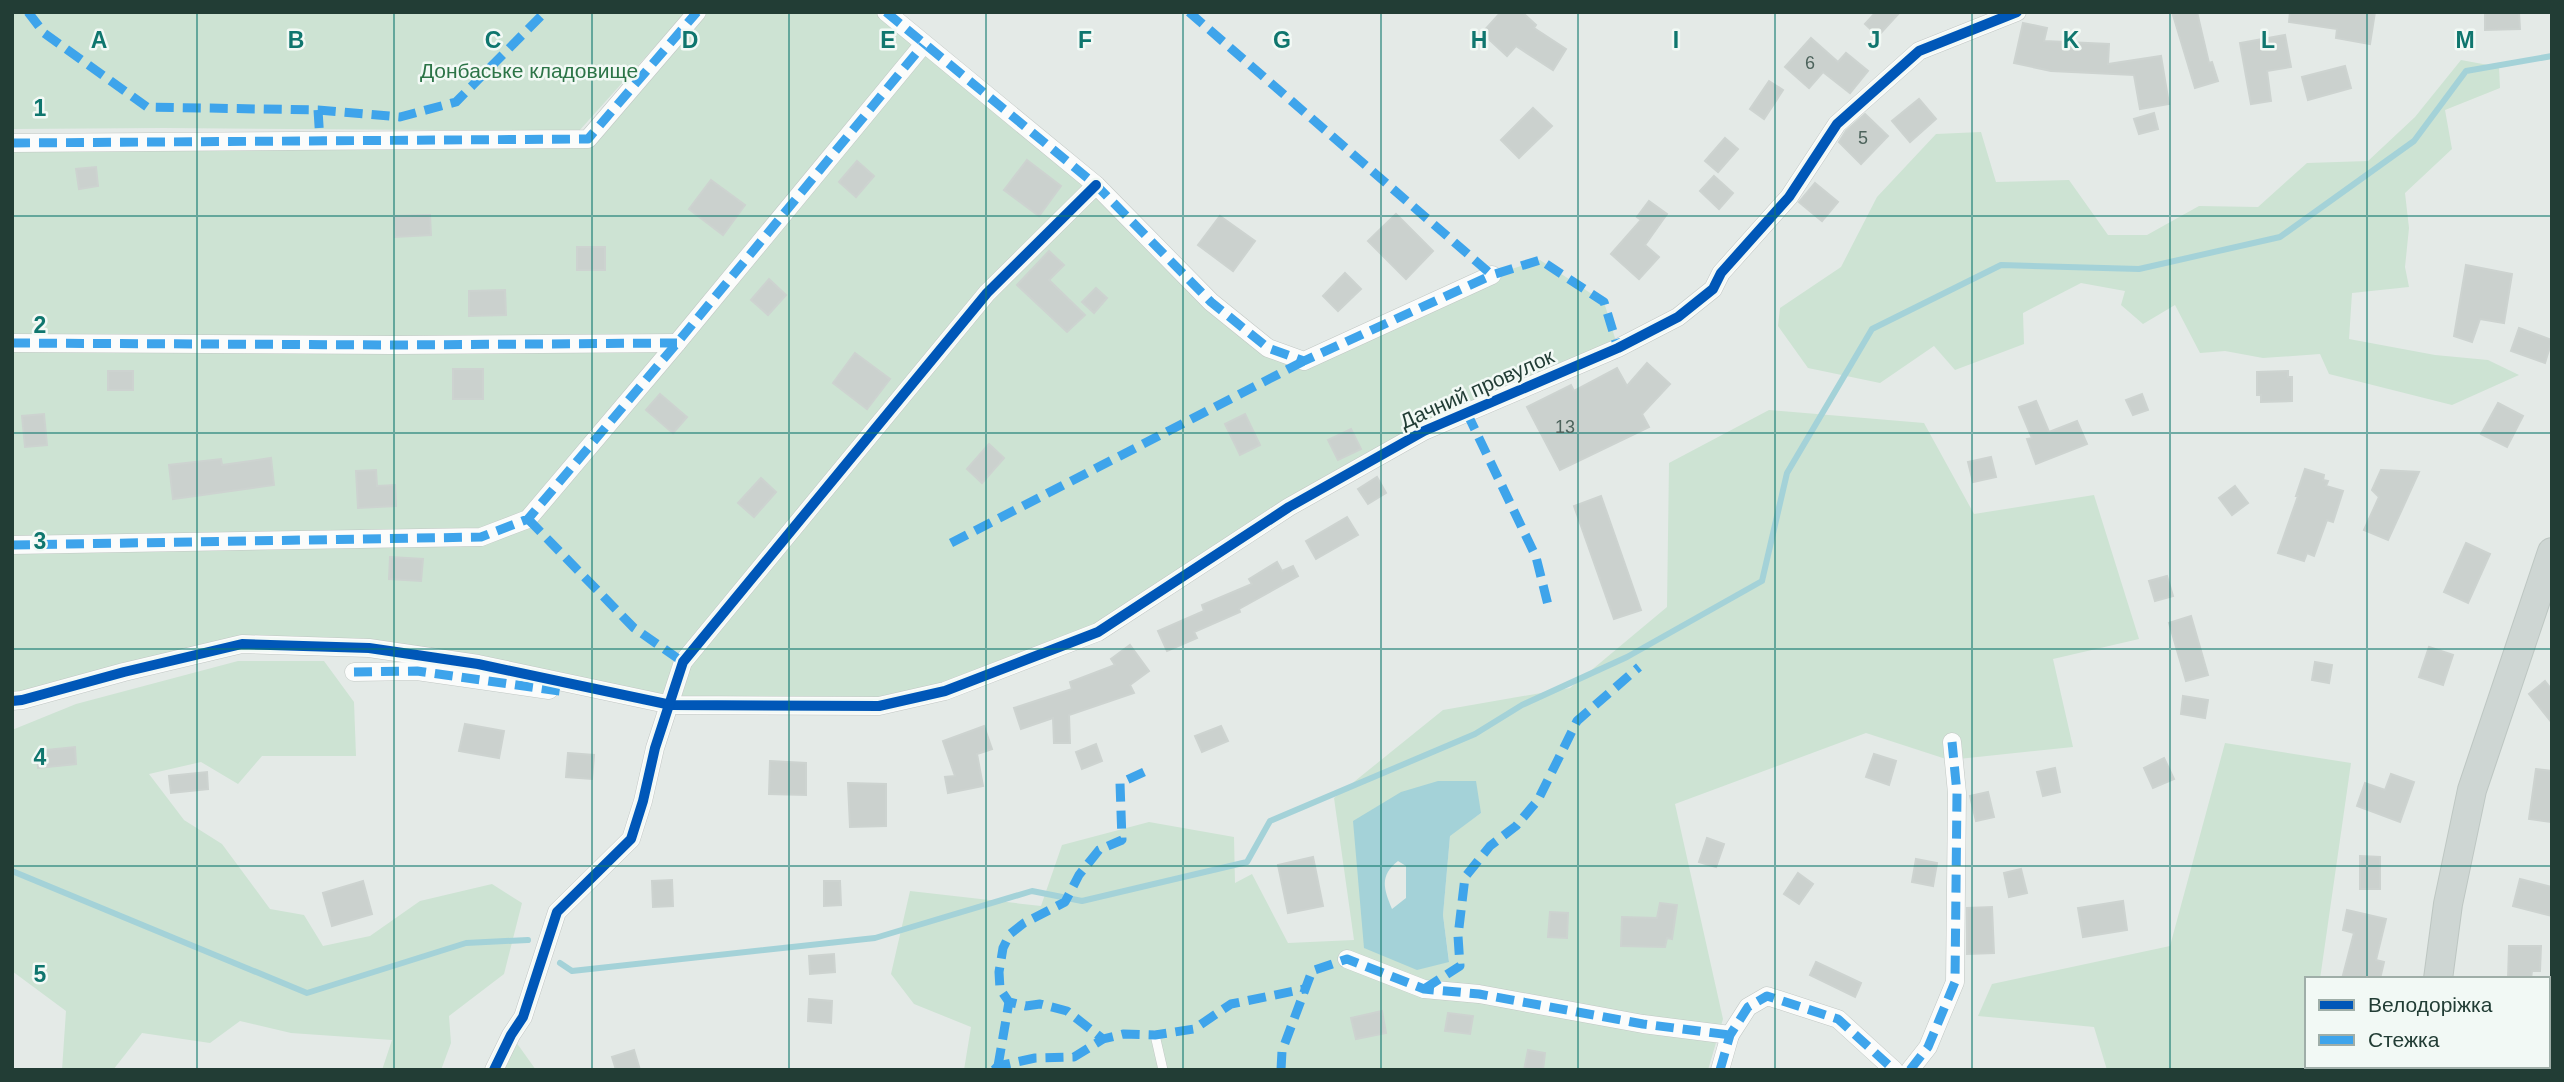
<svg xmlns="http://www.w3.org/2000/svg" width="2564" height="1082" font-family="Arial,sans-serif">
  <rect width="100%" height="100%" fill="#e4eae7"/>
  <g fill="#cde3d3" fill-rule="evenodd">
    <polygon points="12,12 686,12 579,131 164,128 12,129"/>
    <polygon points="697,12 886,12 1096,185 1211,302 1305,361 1492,275 1540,260 1604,302 1618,348 1424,431 1098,632 879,706 671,705 478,664 242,644 12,701 12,143 588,139"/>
    <polygon points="2461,60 2499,67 2500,88 2445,110 2452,149 2405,193 2409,228 2405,267 2409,287 2352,293 2349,339 2435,355 2488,360 2519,375 2452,405 2329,374 2320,354 2263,358 2225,351 2200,353 2175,305 2143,324 2121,305 2125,291 2081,283 2023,313 2024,344 1955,370 1934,346 1880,383 1808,368 1778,326 1780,308 1841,267 1877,197 1936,134 1981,132 1996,182 2069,180 2108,235 2147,235 2199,206 2258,207 2307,163 2368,161 2415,117"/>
    <path d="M 1769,410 L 1924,423 L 1974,514 L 2094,495 L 2139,639 L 2053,659 L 2073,747 L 1949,760 L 1866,733 L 1675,804 L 1723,1019 L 1708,1070 L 964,1070 L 971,1027 L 914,1004 L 891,974 L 910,891 L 1041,906 L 1062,845 L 1149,822 L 1234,837 L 1235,883 L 1252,874 L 1288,943 L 1354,940 L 1334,798 L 1443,710 L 1570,688 L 1667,607 L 1669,463 ZM 1401,792 L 1481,813 L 1450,835 L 1443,915 L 1449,961 L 1365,948 Z"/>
    <polygon points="238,661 324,661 354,702 356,756 262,756 238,784 201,762 149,774 184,820 222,844 270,909 304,915 323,946 370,936 420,901 492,884 522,903 504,974 449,1016 451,1043 441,1070 382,1070 392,1040 291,1033 240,1021 210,1043 142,1033 113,1070 62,1070 66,1011 12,971 12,730 76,704"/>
    <polygon points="2225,743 2351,763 2320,979 2307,979 2307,1050 2303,1070 2107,1070 2094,1027 1978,1016 1992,984 2170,946"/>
    <polygon points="511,1035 536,1070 502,1070"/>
  </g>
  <path fill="#a4d2d8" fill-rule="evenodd" d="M 1438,781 L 1476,781 L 1481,813 L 1450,836 L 1443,915 L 1449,962 L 1417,970 L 1364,948 L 1353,821 L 1401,792 ZM 1398,861 L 1406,866 L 1406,898 L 1392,909 C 1384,889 1379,876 1398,861 Z"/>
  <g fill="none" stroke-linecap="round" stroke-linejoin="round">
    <g stroke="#a4d2d8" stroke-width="6">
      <polyline points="12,871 307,993 466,943 528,940"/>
      <polyline points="560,963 572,971 875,938 1032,891 1082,901 1247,862 1270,821 1475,734 1522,705 1627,657 1762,581 1787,473 1872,329 2001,265 2139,269 2280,237 2414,141 2466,71 2552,56"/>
    </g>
  </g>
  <g fill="#cbd1ce" stroke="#cdd3d0" stroke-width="2">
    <polygon points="1501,12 1522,12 1536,25 1534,28 1566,49 1553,70 1516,46 1507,56 1482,33"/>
    <polygon points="1876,12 1900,12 1878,36 1865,24"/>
    <polygon points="2184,12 2197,12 2209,63 2212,62 2218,81 2195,88 2173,15"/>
    <polygon points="2290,12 2375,12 2370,44 2336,38 2337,29 2289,22"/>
    <polygon points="2485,12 2519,12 2520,29 2485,30"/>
    <polygon points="2023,23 2047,28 2044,41 2109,44 2108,64 2161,56 2169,104 2140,109 2134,75 2051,71 2014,63"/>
    <polygon points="2285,35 2291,67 2267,71 2271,101 2251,104 2240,43"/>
    <polygon points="1811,38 1838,62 1846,53 1868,71 1850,93 1823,72 1809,88 1785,67"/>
    <polygon points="2345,66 2351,88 2308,100 2302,77"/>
    <polygon points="1769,81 1783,90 1764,119 1750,109"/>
    <polygon points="1919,99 1936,119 1910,142 1892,121"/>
    <polygon points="1533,108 1552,126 1519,158 1501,140"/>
    <polygon points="2154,113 2158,129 2139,134 2134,119"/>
    <polygon points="1865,114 1888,136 1861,164 1839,142 1846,131"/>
    <polygon points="1725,138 1738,149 1718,172 1705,161"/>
    <polygon points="1027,160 1061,186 1039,216 1004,190"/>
    <polygon points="857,161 874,176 856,197 839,182"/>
    <polygon points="96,167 98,186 79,189 76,169"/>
    <polygon points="1714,176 1733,193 1719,209 1700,191"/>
    <polygon points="711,180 745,205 723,235 689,209"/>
    <polygon points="1815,183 1838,202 1822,221 1799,202"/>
    <polygon points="1649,201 1667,214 1645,245 1659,257 1639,279 1611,254 1641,220 1637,217"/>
    <polygon points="1396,214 1433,251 1406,279 1368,241"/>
    <polygon points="430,215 431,235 395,237 394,216"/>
    <polygon points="1220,216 1255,241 1233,271 1198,245"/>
    <rect x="577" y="247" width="28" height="23"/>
    <polygon points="1049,251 1064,265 1049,280 1085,315 1067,332 1017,285"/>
    <polygon points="2466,265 2512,274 2504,323 2480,319 2472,342 2454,336"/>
    <polygon points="1345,273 1361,289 1338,311 1323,296"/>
    <polygon points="769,279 786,295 768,315 751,300"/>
    <polygon points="1096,288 1107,298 1094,313 1082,302"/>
    <polygon points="505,290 506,315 469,316 469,291"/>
    <polygon points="2519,328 2552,340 2545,363 2511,351"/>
    <polygon points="855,353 890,379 867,409 833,383"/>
    <polygon points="1647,363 1670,384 1642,414 1649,427 1560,470 1527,407 1571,385 1574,391 1617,368 1627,386"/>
    <rect x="453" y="369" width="30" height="30"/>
    <rect x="108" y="371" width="25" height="19"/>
    <polygon points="2288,371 2288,377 2292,377 2292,401 2261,402 2261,395 2257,395 2257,372"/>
    <polygon points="660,394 687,417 673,433 646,410"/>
    <polygon points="2142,394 2148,410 2133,415 2126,400"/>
    <polygon points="2036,401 2049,432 2077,421 2087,444 2036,464 2027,439 2032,438 2019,407"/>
    <polygon points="2498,403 2523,416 2507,447 2481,434"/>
    <polygon points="44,414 47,445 25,447 22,416"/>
    <polygon points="1245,414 1260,445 1240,455 1225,424"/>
    <polygon points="1351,429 1361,449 1338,460 1328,440"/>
    <polygon points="989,444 1004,458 982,483 967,469"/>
    <polygon points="1991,457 1996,477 1973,482 1968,462"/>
    <polygon points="271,458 274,485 173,499 169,465 221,459 222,465"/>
    <polygon points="2305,469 2324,475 2323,480 2328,481 2326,486 2343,491 2333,522 2327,520 2314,556 2307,553 2304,561 2278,553 2298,496 2296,496"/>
    <polygon points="376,470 377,486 395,485 396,506 358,508 356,471"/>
    <polygon points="2381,470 2419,472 2388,540 2364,530 2379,497 2372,490"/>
    <polygon points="1377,477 1386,493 1368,504 1358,489"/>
    <polygon points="761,478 776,492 754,517 738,503"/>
    <polygon points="2235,486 2248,503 2232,515 2219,498"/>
    <polygon points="1601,496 1641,610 1614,619 1574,506"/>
    <polygon points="1347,517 1358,535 1316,559 1306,541"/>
    <polygon points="2466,543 2490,554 2468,603 2444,592"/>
    <polygon points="390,557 423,559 421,581 389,579"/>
    <polygon points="1277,562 1282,571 1293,566 1298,576 1239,609 1240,612 1194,632 1197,638 1167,651 1158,631 1204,611 1202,605 1252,584 1249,579"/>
    <polygon points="2167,576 2173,596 2155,601 2149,581"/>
    <polygon points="2191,616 2208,675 2186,681 2169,623"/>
    <polygon points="1130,645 1149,671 1130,685 1134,693 1069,715 1070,743 1054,743 1053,718 1021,729 1014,708 1072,689 1070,682 1115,665 1111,659"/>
    <polygon points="2429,647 2453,655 2443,685 2419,677"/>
    <polygon points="2315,662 2332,665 2329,683 2312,680"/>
    <polygon points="2545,681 2552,690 2552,723 2529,694"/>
    <polygon points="2183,696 2208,700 2205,718 2181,714"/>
    <polygon points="465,724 504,731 499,758 459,751"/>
    <polygon points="984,726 992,749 977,754 983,786 948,793 945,777 955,776 943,741"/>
    <polygon points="1221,726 1228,741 1202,752 1195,736"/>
    <polygon points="1096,744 1102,761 1082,769 1076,752"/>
    <polygon points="75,747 76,764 38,768 37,751"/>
    <polygon points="568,753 594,755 592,779 566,777"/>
    <polygon points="1874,754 1896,761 1889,785 1866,777"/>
    <polygon points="2164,758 2174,779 2153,788 2144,768"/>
    <polygon points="770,761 806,763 806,795 769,794"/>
    <polygon points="2055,768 2060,792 2043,796 2037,772"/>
    <polygon points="2536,769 2552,771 2552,822 2529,819"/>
    <polygon points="207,772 208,789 171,793 169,776"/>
    <polygon points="2391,774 2414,782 2400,822 2357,806 2365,783 2385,790"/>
    <polygon points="848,783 886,784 886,826 850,827"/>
    <polygon points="1988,792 1994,817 1976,821 1970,796"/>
    <polygon points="1707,838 1724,844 1716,867 1699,862"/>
    <polygon points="2360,856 2380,857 2380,889 2360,889"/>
    <polygon points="1313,857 1323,906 1288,913 1278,865"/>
    <polygon points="1916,859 1937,863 1933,886 1912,882"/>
    <polygon points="2021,869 2027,893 2009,897 2004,873"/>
    <polygon points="1798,873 1813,884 1799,904 1784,894"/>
    <polygon points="2520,879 2552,887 2552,916 2513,906"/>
    <polygon points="672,880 673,906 653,907 652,881"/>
    <polygon points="363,881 372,914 332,926 323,893"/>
    <polygon points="824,881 840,881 841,905 824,906"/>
    <polygon points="2123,901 2127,930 2083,937 2078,908"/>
    <polygon points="1660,903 1677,905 1672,939 1667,938 1665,947 1621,946 1622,917 1657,918"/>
    <polygon points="1992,907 1994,953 1967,954 1967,908"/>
    <polygon points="2347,910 2386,919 2376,960 2384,962 2380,979 2342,979 2354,933 2343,930"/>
    <polygon points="1550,912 1568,913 1567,938 1548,937"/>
    <polygon points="2509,946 2541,946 2540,971 2532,971 2531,979 2508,979"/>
    <polygon points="834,954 835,972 810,974 809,956"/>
    <polygon points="1816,962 1861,983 1855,997 1810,975"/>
    <polygon points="809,999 832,1001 831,1023 808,1021"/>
    <polygon points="1382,1011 1386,1033 1356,1039 1351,1018"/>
    <polygon points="1448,1013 1473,1016 1470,1034 1445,1031"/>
    <polygon points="634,1050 640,1070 616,1070 612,1057"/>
    <polygon points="1528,1050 1545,1053 1543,1070 1524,1070"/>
  </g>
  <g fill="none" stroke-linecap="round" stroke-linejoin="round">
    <g stroke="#c1c7c4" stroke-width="10">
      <polyline id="lane" points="1155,1035 1163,1070"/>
    </g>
    <g stroke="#c1c7c4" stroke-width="19">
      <g id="street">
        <polyline points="886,12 1096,185 1211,302 1268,348 1304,361 1492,275"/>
        <polyline points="12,143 588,139 697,12"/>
        <polyline points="12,343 394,345 677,343"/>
        <polyline points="12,545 481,537 528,519 677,343 923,45"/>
        <polyline points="354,672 417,671 549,690"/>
        <polyline points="12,701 22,700 124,672 242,644 369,648 478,664 671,705 879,706 945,691 1098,632 1289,507 1424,431 1618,348 1678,317 1713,289 1721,273 1789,197 1837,124 1919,51 2017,12"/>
        <polyline points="1347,959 1424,989 1479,994 1643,1024 1730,1035"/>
        <polyline points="494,1070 511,1035 523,1017 557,912 631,839 643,801 655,748 683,662 987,293 1096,185"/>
        <polyline points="1720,1070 1730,1035 1748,1007 1767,996 1838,1019 1894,1070"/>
        <polyline points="1910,1070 1928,1047 1955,982 1957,793 1952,742"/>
      </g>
    </g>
    <g stroke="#bdc6c2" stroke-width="30">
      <g id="primary">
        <polyline points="2438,979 2448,904 2472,790 2552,552"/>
        <polyline points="2426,1070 2426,1066"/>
      </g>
    </g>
    <use href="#lane" stroke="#fbfcfb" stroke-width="9"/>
    <use href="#street" stroke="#fbfcfb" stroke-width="18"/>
    <use href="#primary" stroke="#ced6d3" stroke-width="28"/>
    <g stroke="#3ea4eb" stroke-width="9" stroke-dasharray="18 9" stroke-linecap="butt">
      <polyline points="28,12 44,33 147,107 318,110 400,117 456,102 545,12"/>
      <polyline points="886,12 1096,185 1211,302 1268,348 1304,361 1492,275"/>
      <polyline points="1189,12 1492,275 1540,260 1604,302 1618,348"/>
      <polyline points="318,110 320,141"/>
      <polyline points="12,143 588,139 697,12"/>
      <polyline points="12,343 394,345 677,343"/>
      <polyline points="1467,413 1536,557 1548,605"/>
      <polyline points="528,519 634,628 683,662"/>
      <polyline points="951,543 1304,361"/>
      <polyline points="12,545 481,537 528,519 677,343 923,45"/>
      <polyline points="354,672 417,671 566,692"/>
      <polyline points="1144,772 1120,783 1122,840 1099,850 1079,875 1065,902 1024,923 1010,934 1003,948 999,972 1000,989 1009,1002 1026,1006 1040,1004 1067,1011 1103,1039 1123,1034 1155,1035 1194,1029 1231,1004 1304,989"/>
      <polyline points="1424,989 1460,966 1458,936 1465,877 1490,846 1516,826 1538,800 1577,721 1639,667"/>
      <polyline points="998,1066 1009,1002"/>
      <polyline points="994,1070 998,1066 1035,1058 1074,1057 1103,1039"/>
      <polyline points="1281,1070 1282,1051 1312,971 1347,959 1424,989 1479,994 1643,1024 1730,1035"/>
      <polyline points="1720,1070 1730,1035 1748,1007 1767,996 1838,1019 1894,1070"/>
      <polyline points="1910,1070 1928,1047 1955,982 1957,793 1952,742"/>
    </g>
    <g stroke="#f2f9f5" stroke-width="15">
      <g id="cycleway">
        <polyline points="12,701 22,700 124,672 242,644 369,648 478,664 671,705 879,706 945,691 1098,632 1289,507 1424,431 1618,348 1678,317 1713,289 1721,273 1789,197 1837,124 1919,51 2017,12"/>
        <polyline points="494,1070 511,1035 523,1017 557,912 631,839 643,801 655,748 683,662 987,293 1096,185"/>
      </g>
    </g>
    <use href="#cycleway" stroke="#0057b8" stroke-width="10"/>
  </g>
  <path fill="none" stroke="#0f766e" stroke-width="2" stroke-opacity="0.55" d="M 197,12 L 197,1070M 394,12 L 394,1070M 592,12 L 592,1070M 789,12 L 789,1070M 986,12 L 986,1070M 1183,12 L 1183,1070M 1381,12 L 1381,1070M 1578,12 L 1578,1070M 1775,12 L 1775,1070M 1972,12 L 1972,1070M 2170,12 L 2170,1070M 2367,12 L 2367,979M 12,216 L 2552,216M 12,433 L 2552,433M 12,649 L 2552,649M 12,866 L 2552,866M 2367,1066 L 2367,1070"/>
  <g text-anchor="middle" stroke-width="5" stroke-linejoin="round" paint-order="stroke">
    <g font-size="18" fill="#4d635c">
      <text x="1810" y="69">6</text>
      <text x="1863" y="144">5</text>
      <text x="1565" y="433">13</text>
    </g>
    <g font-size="21" fill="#2c7447" stroke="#f2f9f5">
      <text x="529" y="78">Донбаське кладовище</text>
    </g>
    <g font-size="21" fill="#223d35" stroke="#f2f9f5">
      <text transform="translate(1477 389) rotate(-24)" y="7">Дачний провулок</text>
    </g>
  </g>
  <g font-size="23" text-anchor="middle" font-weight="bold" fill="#0f766e" stroke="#f2f9f5" stroke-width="5" stroke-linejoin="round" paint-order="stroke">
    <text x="99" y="48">A</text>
    <text x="296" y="48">B</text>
    <text x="493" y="48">C</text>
    <text x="690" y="48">D</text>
    <text x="888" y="48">E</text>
    <text x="1085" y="48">F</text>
    <text x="1282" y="48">G</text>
    <text x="1479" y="48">H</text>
    <text x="1676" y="48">I</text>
    <text x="1874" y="48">J</text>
    <text x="2071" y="48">K</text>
    <text x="2268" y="48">L</text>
    <text x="2465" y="48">M</text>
    <text x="40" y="116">1</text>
    <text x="40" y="333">2</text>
    <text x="40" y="549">3</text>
    <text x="40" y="765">4</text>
    <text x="40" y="982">5</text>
  </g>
  <rect width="2564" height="1082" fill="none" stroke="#223d35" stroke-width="28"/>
  <rect x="2305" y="977" width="245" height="91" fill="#f2f9f5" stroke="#9faea8" stroke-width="2"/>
  <rect x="2319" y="1000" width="35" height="10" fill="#0057b8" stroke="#9faea8" stroke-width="2"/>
  <text x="2368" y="1012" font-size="21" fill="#223d35">Велодоріжка</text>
  <rect x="2319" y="1035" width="35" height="10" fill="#3ea4eb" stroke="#9faea8" stroke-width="2"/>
  <text x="2368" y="1047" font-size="21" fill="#223d35">Стежка</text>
</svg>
